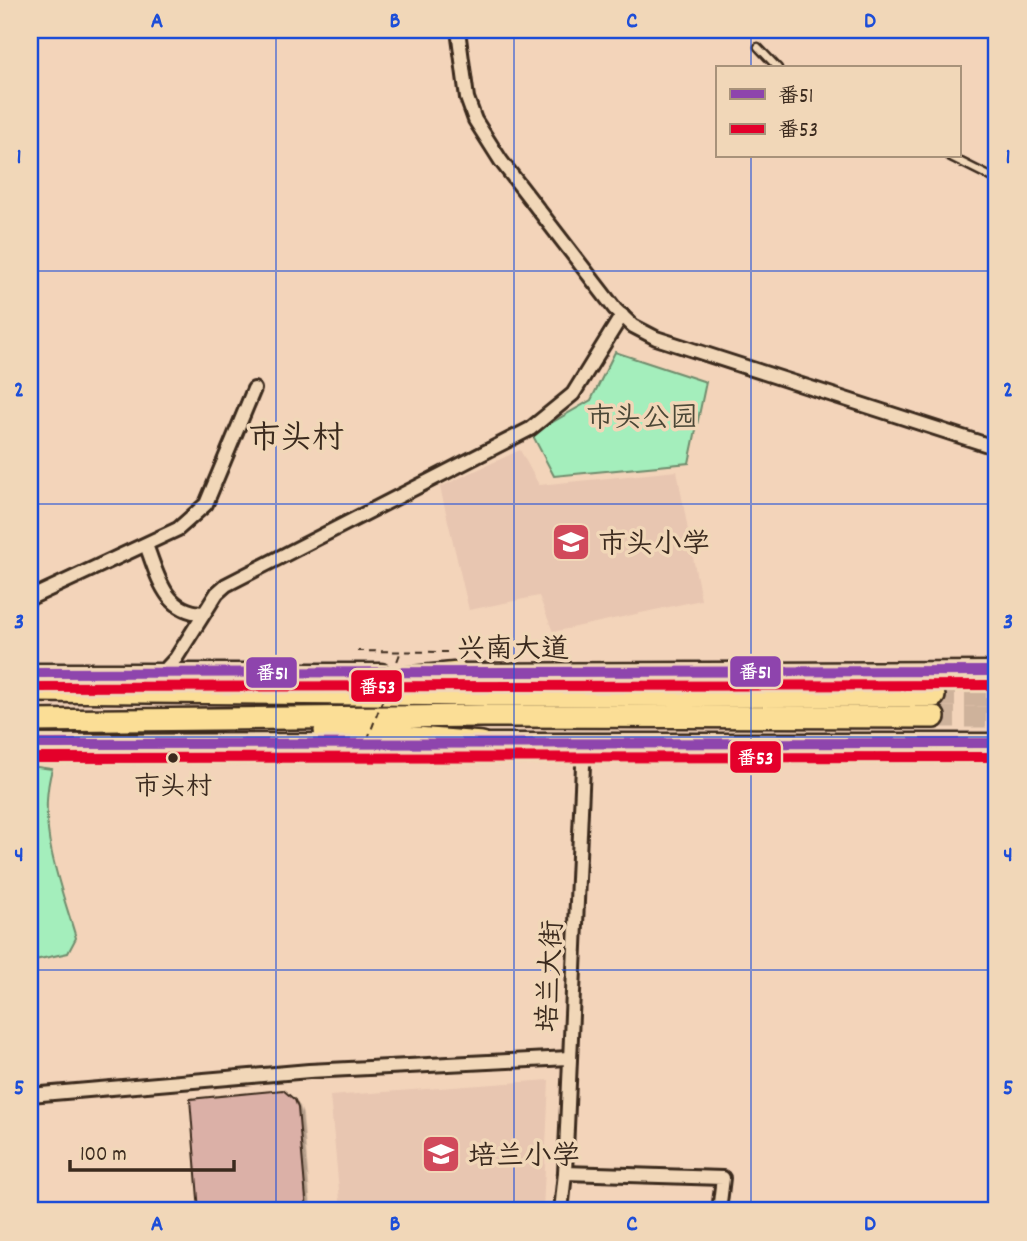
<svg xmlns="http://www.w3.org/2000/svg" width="1027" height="1241" font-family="Dekko,'LXGW WenKai TC',sans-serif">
  <defs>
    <filter id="shadow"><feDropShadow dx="3.5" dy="6" stdDeviation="0" flood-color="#0004"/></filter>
  </defs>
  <rect width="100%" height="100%" fill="#f3d4ba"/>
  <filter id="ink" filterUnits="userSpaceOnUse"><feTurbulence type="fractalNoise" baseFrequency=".0143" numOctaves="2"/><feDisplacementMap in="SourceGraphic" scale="14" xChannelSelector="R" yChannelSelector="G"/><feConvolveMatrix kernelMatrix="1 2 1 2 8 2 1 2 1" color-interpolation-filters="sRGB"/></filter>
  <g filter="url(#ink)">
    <g fill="#e8c6b1">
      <polygon points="520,450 539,485 677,471 701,600 553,632 539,596 469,610 440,487"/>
      <polygon points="549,1080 543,1211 341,1211 330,1096"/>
    </g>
    <g fill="#a4eebc" stroke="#708c6d" stroke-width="2">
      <polygon points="615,352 706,382 689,463 554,476 532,434 591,400"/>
      <path d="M 30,766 L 52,769 C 36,826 60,883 76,938 L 68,953 L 30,961 Z"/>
    </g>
    <polygon fill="#dbb0a7" stroke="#3b2a1e" stroke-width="2" filter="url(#shadow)" points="283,1090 295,1100 298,1108 307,1211 199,1211 190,1099"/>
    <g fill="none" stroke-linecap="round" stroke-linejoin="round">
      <g stroke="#ceb29b" stroke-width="21" stroke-dasharray="21 10" stroke-linecap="butt">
        <polyline points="934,696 997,696"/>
        <polyline points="934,717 997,717"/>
      </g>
      <g stroke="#3b2a1e" stroke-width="11">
        <g id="service">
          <polyline points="758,47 778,68"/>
          <polyline points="949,156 997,180"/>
        </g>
      </g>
      <g stroke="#3b2a1e" stroke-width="18">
        <g id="minor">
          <polyline points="458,30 467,98 475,120 501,161 615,309 633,326 656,338 997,448"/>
          <path d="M 146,545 C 158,575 164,612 203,613"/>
          <polyline points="30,598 178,529 206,504 254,389"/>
          <polyline points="163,672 176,658 217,593 226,585 530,429 573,394 622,315"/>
          <polyline points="30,1095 309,1071 569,1058"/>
          <polyline points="565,1173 723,1178 719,1211"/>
          <polyline points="561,1211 565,1173 584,743"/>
        </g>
      </g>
      <g stroke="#3b2a1e" stroke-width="23">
        <g id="secondary">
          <polyline points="30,673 381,673"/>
          <polyline points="448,673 997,671"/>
          <polyline points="471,743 997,743"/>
          <polyline points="30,744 369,743"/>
        </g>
      </g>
      <g stroke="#3b2a1e" stroke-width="26">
        <g id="trunk">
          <polyline points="363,682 459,673"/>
          <polyline points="30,691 483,695 934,696"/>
          <polyline points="30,721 484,716 934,717"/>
          <polyline points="325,731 482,743"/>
        </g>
      </g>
      <g stroke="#3b2a1e" stroke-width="2" stroke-dasharray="7 5" stroke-linecap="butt">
        <polyline points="755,30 757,40"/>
        <polyline points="357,651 447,652"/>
        <polyline points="301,763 417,762"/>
      </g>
      <use href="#service" stroke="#f1d7b8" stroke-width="6"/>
      <use href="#minor" stroke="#f1d7b8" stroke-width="12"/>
      <use href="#secondary" stroke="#f1d7b8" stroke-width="18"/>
      <use href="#trunk" stroke="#fbde96" stroke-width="21"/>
      <polyline stroke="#3b2a1e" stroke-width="2" stroke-dasharray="7 5" stroke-linecap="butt" points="359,762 401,651"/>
      <g stroke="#f1d7b8" stroke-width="16">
        <g id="bus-1">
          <polyline points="30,673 997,671"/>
          <polyline points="30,744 997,743"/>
        </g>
      </g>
      <g stroke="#f1d7b8" stroke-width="16">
        <g id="bus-2">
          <polyline points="30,687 997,685"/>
          <polyline points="30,758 997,757"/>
        </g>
      </g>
      <use href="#bus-1" stroke="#8e44ad" stroke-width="10"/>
      <use href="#bus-2" stroke="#e4002b" stroke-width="10"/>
    </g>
  </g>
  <path fill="none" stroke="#1d4ed8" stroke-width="2" stroke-opacity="0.55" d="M 276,30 L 276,1211M 514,30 L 514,1211M 751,30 L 751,68M 751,156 L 751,1211M 30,271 L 997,271M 30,504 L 997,504M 30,737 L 997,737M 30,970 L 997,970"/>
  <defs>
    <g id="school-square" transform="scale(2.0125)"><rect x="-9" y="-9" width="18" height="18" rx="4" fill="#d1495b" stroke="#f1d7b8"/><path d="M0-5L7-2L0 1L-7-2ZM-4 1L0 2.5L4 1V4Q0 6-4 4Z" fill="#fff"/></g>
  </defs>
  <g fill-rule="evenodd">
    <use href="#school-square" x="571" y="542"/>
    <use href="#school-square" x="441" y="1154"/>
  </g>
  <circle fill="#3b2a1e" stroke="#f1d7b8" stroke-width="2.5" cx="173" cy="758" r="6"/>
  <g text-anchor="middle" stroke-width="7" stroke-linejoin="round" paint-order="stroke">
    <g font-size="26" fill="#3b2a1e" stroke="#f1d7b8">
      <text x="173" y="794">市头村</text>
    </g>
    <g font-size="28" fill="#4b4736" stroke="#f1d7b8">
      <text x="642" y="426">市头公园</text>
    </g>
    <g font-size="28" fill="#3b2a1e" stroke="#f1d7b8" text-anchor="start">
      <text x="598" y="552">市头小学</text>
      <text x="468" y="1164">培兰小学</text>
    </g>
    <g font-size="28" fill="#3b2a1e" stroke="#f1d7b8">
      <text x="513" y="657">兴南大道</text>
      <text transform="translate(548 976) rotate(-87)" y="10">培兰大街</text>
    </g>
    <g font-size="32" fill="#3b2a1e" stroke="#f1d7b8">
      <text x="296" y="447">市头村</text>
    </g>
  </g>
  <g stroke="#f1d7b8" stroke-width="2.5">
    <rect x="729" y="655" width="53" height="33" rx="7" fill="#8e44ad"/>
    <rect x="245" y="656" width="53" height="33" rx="7" fill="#8e44ad"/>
    <rect x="350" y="669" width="53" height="34" rx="7" fill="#e4002b"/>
    <rect x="729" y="740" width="53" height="34" rx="7" fill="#e4002b"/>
  </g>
  <g font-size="19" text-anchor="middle" font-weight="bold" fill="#fff">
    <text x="755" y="678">番51</text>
    <text x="272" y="679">番51</text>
    <text x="377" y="693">番53</text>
    <text x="755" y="764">番53</text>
  </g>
  <rect width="1027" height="1241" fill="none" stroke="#f1d7b8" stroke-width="77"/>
  <rect x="716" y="66" width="245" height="91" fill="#f1d7b8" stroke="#a8927a" stroke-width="2"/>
  <rect x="730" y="89" width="35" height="10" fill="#8e44ad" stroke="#a8927a" stroke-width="2"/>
  <text x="778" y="102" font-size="21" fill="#3b2a1e">番51</text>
  <rect x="730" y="124" width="35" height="10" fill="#e4002b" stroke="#a8927a" stroke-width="2"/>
  <text x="778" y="136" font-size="21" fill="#3b2a1e">番53</text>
  <path d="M70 1160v10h164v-10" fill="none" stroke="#3b2a1e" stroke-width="3.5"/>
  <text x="80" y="1160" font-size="21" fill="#3b2a1e" stroke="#f1d7b8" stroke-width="5" paint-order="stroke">100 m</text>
  <rect x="38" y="38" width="950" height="1164" fill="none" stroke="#1d4ed8" stroke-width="2.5"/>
  <g font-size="23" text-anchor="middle" font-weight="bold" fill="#1d4ed8">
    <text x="157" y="27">A</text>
    <text x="395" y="27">B</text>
    <text x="632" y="27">C</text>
    <text x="870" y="27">D</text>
    <text x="19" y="163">1</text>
    <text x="1008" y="163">1</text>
    <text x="19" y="396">2</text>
    <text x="1008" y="396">2</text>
    <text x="19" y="628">3</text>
    <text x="1008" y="628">3</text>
    <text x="19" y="861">4</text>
    <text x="1008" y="861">4</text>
    <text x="19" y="1094">5</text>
    <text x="1008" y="1094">5</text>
    <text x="157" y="1230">A</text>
    <text x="395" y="1230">B</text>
    <text x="632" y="1230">C</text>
    <text x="870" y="1230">D</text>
  </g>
</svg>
